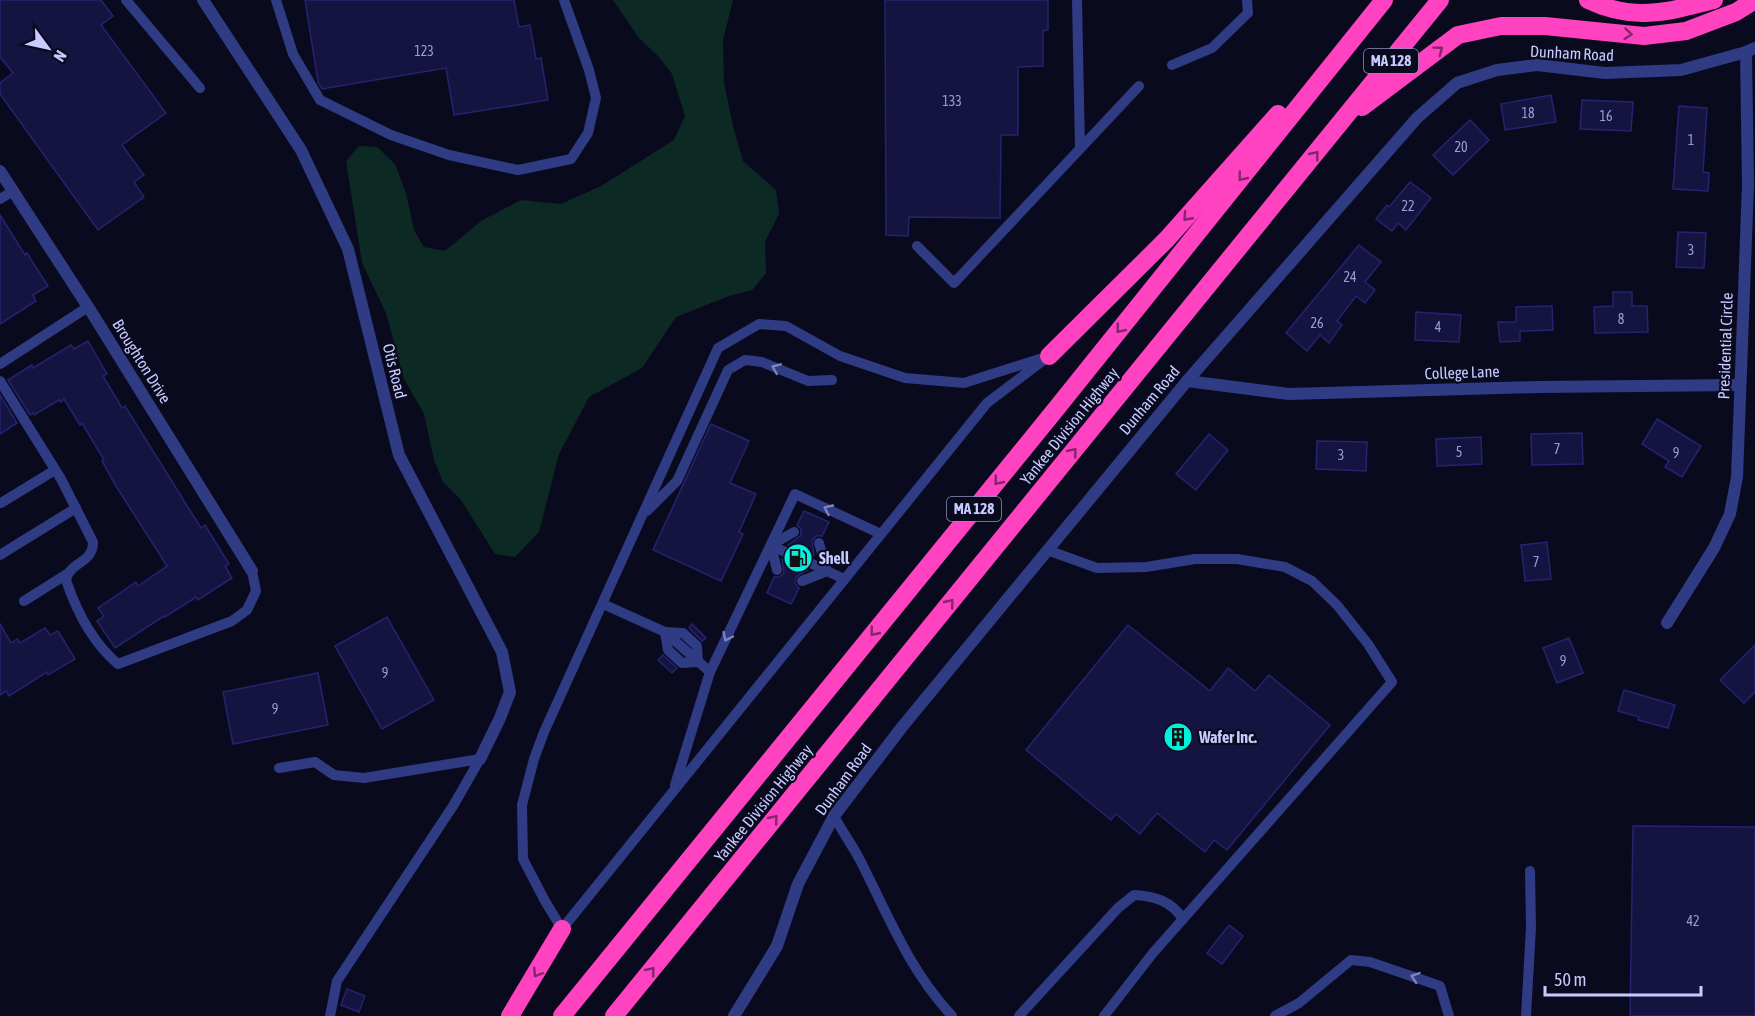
<svg xmlns="http://www.w3.org/2000/svg" width="1755" height="1016" font-family="'Asap Condensed',sans-serif">
  <rect width="100%" height="100%" fill="#0a0a1f"/>
  <polygon fill="#0c2923" points="613,0 733,0 723,40 724,82 733,126 743,161 776,190 779,214 765,242 766,273 752,290 729,296 676,317 642,368 589,397 559,454 539,532 515,557 495,554 461,500 443,482 434,460 424,414 404,379 386,313 362,263 346,161 359,146 377,147 395,164 406,193 414,230 424,247 445,251 481,221 521,200 561,204 601,186 674,140 685,116 672,74 658,56 639,38"/>
  <g fill="#151441" stroke="#252370" stroke-width="1.5">
    <polygon points="0,0 101,0 113,16 101,25 166,113 122,145 144,175 134,182 144,197 98,230 0,94 0,83 13,73 0,57"/>
    <polygon points="305,0 514,0 519,27 530,25 536,59 541,58 548,100 454,115 446,68 322,89 318,82"/>
    <polygon points="885,0 1048,0 1048,30 1043,31 1043,66 1018,67 1018,135 1001,135 1000,218 909,217 908,236 886,235"/>
    <polygon points="1551,95 1556,122 1505,130 1501,104"/>
    <polygon points="1582,100 1633,102 1631,131 1580,129"/>
    <polygon points="1679,106 1707,108 1703,172 1709,173 1708,191 1673,189"/>
    <polygon points="1470,120 1489,140 1453,175 1433,155"/>
    <polygon points="1410,182 1431,198 1406,230 1398,223 1392,231 1376,219 1387,205 1389,207"/>
    <polygon points="0,215 25,255 27,253 48,286 33,295 36,301 0,324"/>
    <polygon points="1678,232 1706,233 1704,268 1676,267"/>
    <polygon points="1359,245 1381,262 1365,282 1375,290 1365,303 1356,296 1337,321 1342,325 1329,343 1320,335 1307,351 1286,333"/>
    <polygon points="1613,292 1632,292 1632,306 1647,306 1648,332 1595,333 1594,307 1613,306"/>
    <polygon points="1552,306 1553,330 1520,331 1520,341 1500,342 1498,322 1516,322 1516,307"/>
    <polygon points="1416,312 1461,315 1459,342 1415,340"/>
    <polygon points="88,341 107,374 103,376 122,408 125,406 201,528 205,525 229,564 225,566 232,578 198,600 196,597 165,617 164,616 115,648 97,621 104,616 98,608 136,582 138,586 167,566 116,486 102,461 104,460 82,423 80,425 64,399 61,402 59,400 34,415 33,413 30,415 8,380 32,365 33,368 71,345 74,349"/>
    <polygon points="0,395 17,423 0,434"/>
    <polygon points="1657,419 1701,446 1682,477 1665,467 1669,461 1642,444"/>
    <polygon points="711,424 749,441 730,483 756,494 739,532 743,534 721,581 653,550"/>
    <polygon points="1582,433 1583,464 1532,465 1531,434"/>
    <polygon points="1209,434 1228,450 1196,490 1176,474"/>
    <polygon points="1481,437 1482,464 1437,466 1436,439"/>
    <polygon points="1317,441 1367,442 1366,471 1316,469"/>
    <polygon points="804,511 829,522 822,536 816,536 812,541 814,554 813,556 806,557 803,560 804,567 807,570 796,577 795,583 799,588 791,604 767,593 774,577 779,577 784,573 782,559 789,559 792,555 792,548 788,545 801,535 801,529 797,525"/>
    <polygon points="1547,542 1551,579 1525,581 1521,545"/>
    <polygon points="387,617 434,700 382,729 335,646"/>
    <polygon points="0,624 11,643 17,639 20,643 45,628 50,635 58,631 75,659 48,675 47,672 9,696 6,691 0,695"/>
    <polygon points="692,624 706,638 702,641 689,628"/>
    <polygon points="1128,625 1210,691 1228,668 1255,691 1269,675 1330,725 1227,850 1214,840 1205,852 1157,813 1140,834 1116,814 1111,820 1026,750"/>
    <polygon points="1569,638 1583,673 1557,683 1543,648"/>
    <polygon points="1755,645 1755,692 1744,703 1720,680"/>
    <polygon points="663,655 677,668 672,673 658,660"/>
    <polygon points="318,673 328,725 233,744 223,692"/>
    <polygon points="1624,690 1675,705 1668,728 1638,720 1639,717 1618,711"/>
    <polygon points="1633,826 1755,827 1755,1016 1630,1016"/>
    <polygon points="1229,925 1243,936 1222,964 1207,953"/>
    <polygon points="347,989 365,996 359,1012 341,1005"/>
  </g>
  <g fill="none" stroke-linecap="round" stroke-linejoin="round">
    <g stroke="#2f3b83" stroke-width="10">
      <polyline points="126,0 200,88"/>
      <polyline points="276,0 293,54 320,100 391,135 449,155 518,170 571,159 588,133 596,98 589,70 564,0"/>
      <polyline points="1077,0 1080,148"/>
      <polyline points="1172,65 1212,48 1248,13 1247,0"/>
      <polyline points="0,199 13,191"/>
      <polyline points="917,246 954,283 1139,86"/>
      <polygon points="759,324 786,326 840,356 905,378 964,383 1049,356 987,403 562,929 545,901 523,859 522,805 534,759 544,732 718,348"/>
      <polyline points="0,364 88,307"/>
      <path d="M 0,381 L 61,479 L 93,542 C 93,564 70,561 66,580 C 76,610 93,643 118,664 L 232,621 L 247,610 L 256,591 L 252,571"/>
      <polyline points="1,503 55,470"/>
      <polyline points="647,511 677,481 728,370 745,360 762,362 808,381 832,380"/>
      <polyline points="771,545 794,532"/>
      <polyline points="771,545 777,570"/>
      <polyline points="771,545 785,552"/>
      <polyline points="1047,550 1097,568 1146,567 1195,559 1237,559 1285,567 1312,581 1337,605 1368,644 1392,682 1153,953 1104,1016"/>
      <polyline points="0,555 76,508"/>
      <polyline points="810,563 844,579"/>
      <polyline points="802,581 827,571 819,543"/>
      <polyline points="24,601 67,574"/>
      <polyline points="603,604 665,632 710,672"/>
      <polygon points="665,632 683,633 697,646 698,662 682,663 668,650"/>
      <polyline points="279,768 315,762 334,775 364,778 480,759"/>
      <polyline points="675,785 710,672 795,494 881,534"/>
      <path d="M 834,816 C 842,831 852,845 860,860 C 889,917 908,968 952,1016"/>
      <polyline points="330,1016 337,981 453,806 480,759"/>
      <path d="M 1019,1016 L 1118,908 L 1134,895 C 1155,896 1171,901 1183,919"/>
      <polyline points="1275,1016 1299,1003 1351,960 1370,962 1440,986 1449,1016"/>
      <polyline points="1526,1016 1531,927 1530,871"/>
    </g>
    <g stroke="#2f3b83" stroke-width="12">
      <polyline points="203,0 301,150 348,249 399,455 502,652 510,692 500,718 480,759"/>
      <polyline points="0,171 92,313 252,571"/>
      <polyline points="1187,381 1289,394 1538,387 1740,385"/>
      <polyline points="1667,623 1714,548 1730,514 1737,477 1748,185 1746,52"/>
      <polyline points="734,1016 777,946 798,884 834,816 902,727 1187,381 1417,118 1457,83 1497,70 1537,65 1605,73 1681,70 1746,52 1755,48"/>
    </g>
    <g stroke="#ff42bf" stroke-width="18">
      <path d="M 1588,0 C 1633,22 1668,12 1714,0"/>
      <polyline points="1362,107 1458,35 1501,26 1545,26 1644,36 1686,31 1736,12 1755,0"/>
      <polyline points="1049,356 1167,239 1278,114"/>
      <polyline points="510,1016 562,929"/>
      <polyline points="562,1016 1056,409 1384,0"/>
      <polyline points="614,1016 1440,0"/>
    </g>
  </g>
  <defs><path id="oneway-chevron" d="M-2-3.5L2.5 0L-2 3.5" fill="none" stroke-width="1.6" stroke-linecap="round" stroke-linejoin="round" transform="scale(1.5)"/></defs>
  <g stroke="#84266f">
    <use href="#oneway-chevron" transform="translate(1628 34) rotate(5)"/>
    <use href="#oneway-chevron" transform="translate(1439 50) rotate(-37)"/>
    <use href="#oneway-chevron" transform="translate(1315 155) rotate(-51)"/>
    <use href="#oneway-chevron" transform="translate(1242 177) rotate(129)"/>
    <use href="#oneway-chevron" transform="translate(1187 217) rotate(132)"/>
    <use href="#oneway-chevron" transform="translate(1120 329) rotate(129)"/>
    <use href="#oneway-chevron" transform="translate(1073 452) rotate(-51)"/>
    <use href="#oneway-chevron" transform="translate(998 481) rotate(129)"/>
    <use href="#oneway-chevron" transform="translate(950 603) rotate(-51)"/>
    <use href="#oneway-chevron" transform="translate(874 632) rotate(129)"/>
    <use href="#oneway-chevron" transform="translate(774 819) rotate(-51)"/>
    <use href="#oneway-chevron" transform="translate(651 971) rotate(-51)"/>
    <use href="#oneway-chevron" transform="translate(537 973) rotate(122)"/>
  </g>
  <g stroke="#7b83c1">
    <use href="#oneway-chevron" transform="translate(776 368) rotate(-157)"/>
    <use href="#oneway-chevron" transform="translate(828 509) rotate(-155)"/>
    <use href="#oneway-chevron" transform="translate(727 637) rotate(115)"/>
    <use href="#oneway-chevron" transform="translate(1415 977) rotate(-161)"/>
  </g>
  <defs>
    <g id="fuel-disc" transform="scale(1.5)"><circle r="9.5" fill="#00f2df" stroke="#0a0a1f"/><path d="M-5.5-6h7V0h2V4h1.3V-2.5L3-4.5l.8-.8L6-3V5H2.5V1h-1V6h-7ZM-4.2-4.7v3.2H.2V-4.7Z" fill="#111"/></g>
    <g id="building-disc" transform="scale(1.5)"><circle r="9.5" fill="#00f2df" stroke="#0a0a1f"/><path d="M-4-6H4V6H1V3H-1V6H-4ZM-2.5-4.3h1.7v1.8h-1.7ZM.8-4.3h1.7v1.8H.8ZM-2.5-1h1.7V.8h-1.7ZM.8-1h1.7V.8H.8Z" fill="#111"/></g>
  </defs>
  <g fill-rule="evenodd">
    <use href="#fuel-disc" x="798" y="558"/>
    <use href="#building-disc" x="1178" y="737"/>
  </g>
  <g text-anchor="middle" stroke-width="4.5" stroke-linejoin="round" paint-order="stroke">
    <g font-size="14" fill="#9a9dd0">
      <text x="424" y="56">123</text>
      <text x="952" y="106">133</text>
      <text x="1528" y="118">18</text>
      <text x="1606" y="121">16</text>
      <text x="1691" y="145">1</text>
      <text x="1461" y="152">20</text>
      <text x="1408" y="211">22</text>
      <text x="1691" y="255">3</text>
      <text x="1350" y="282">24</text>
      <text x="1621" y="324">8</text>
      <text x="1317" y="328">26</text>
      <text x="1438" y="332">4</text>
      <text x="1557" y="454">7</text>
      <text x="1459" y="457">5</text>
      <text x="1676" y="458">9</text>
      <text x="1341" y="460">3</text>
      <text x="1536" y="567">7</text>
      <text x="1563" y="666">9</text>
      <text x="385" y="678">9</text>
      <text x="275" y="714">9</text>
      <text x="1693" y="926">42</text>
    </g>
    <g fill="#0a0a1f" stroke="#8e91bc" stroke-width="1.5">
      <rect x="1364" y="49" width="54" height="24" rx="4.5"/>
      <rect x="947" y="497" width="54" height="24" rx="4.5"/>
    </g>
    <g font-size="15" font-weight="bold" fill="#c7cbff">
      <text x="1391" y="66">MA 128</text>
      <text x="974" y="514">MA 128</text>
    </g>
    <g font-size="16" fill="#c7cbff" stroke="#0a0a1f">
      <text transform="translate(1572 53) rotate(3)" y="6">Dunham Road</text>
      <text transform="translate(1725 346) rotate(-88)" y="6">Presidential Circle</text>
      <text transform="translate(142 361) rotate(58)" y="6">Broughton Drive</text>
      <text transform="translate(395 371) rotate(76)" y="6">Otis Road</text>
      <text transform="translate(1462 372) rotate(-2)" y="6">College Lane</text>
      <text transform="translate(1149 400) rotate(-50)" y="6">Dunham Road</text>
      <text transform="translate(1069 426) rotate(-51)" y="6">Yankee Division Highway</text>
      <text transform="translate(843 779) rotate(-54)" y="6">Dunham Road</text>
      <text transform="translate(763 803) rotate(-51)" y="6">Yankee Division Highway</text>
    </g>
    <g font-size="16" font-weight="bold" fill="#c7cbff" stroke="#0a0a1f" text-anchor="start">
      <text x="819" y="564">Shell</text>
      <text x="1199" y="743">Wafer Inc.</text>
    </g>
  </g>
  <g transform="translate(48 48) rotate(123)" stroke="#0a0a1f" stroke-width="4.5" paint-order="stroke">
  <path d="M0-4.5L10 22L0 15L-10 22Z" fill="#c7cbff"/>
  <text y="-9" font-size="16" font-weight="bold" text-anchor="middle" fill="#c7cbff">N</text>
  </g>
  <path d="M1545 986v9h156v-9" fill="none" stroke="#c7cbff" stroke-width="3"/>
  <text x="1554" y="986" font-size="18" fill="#c7cbff" stroke="#0a0a1f" stroke-width="4.5" paint-order="stroke">50 m</text>
</svg>
